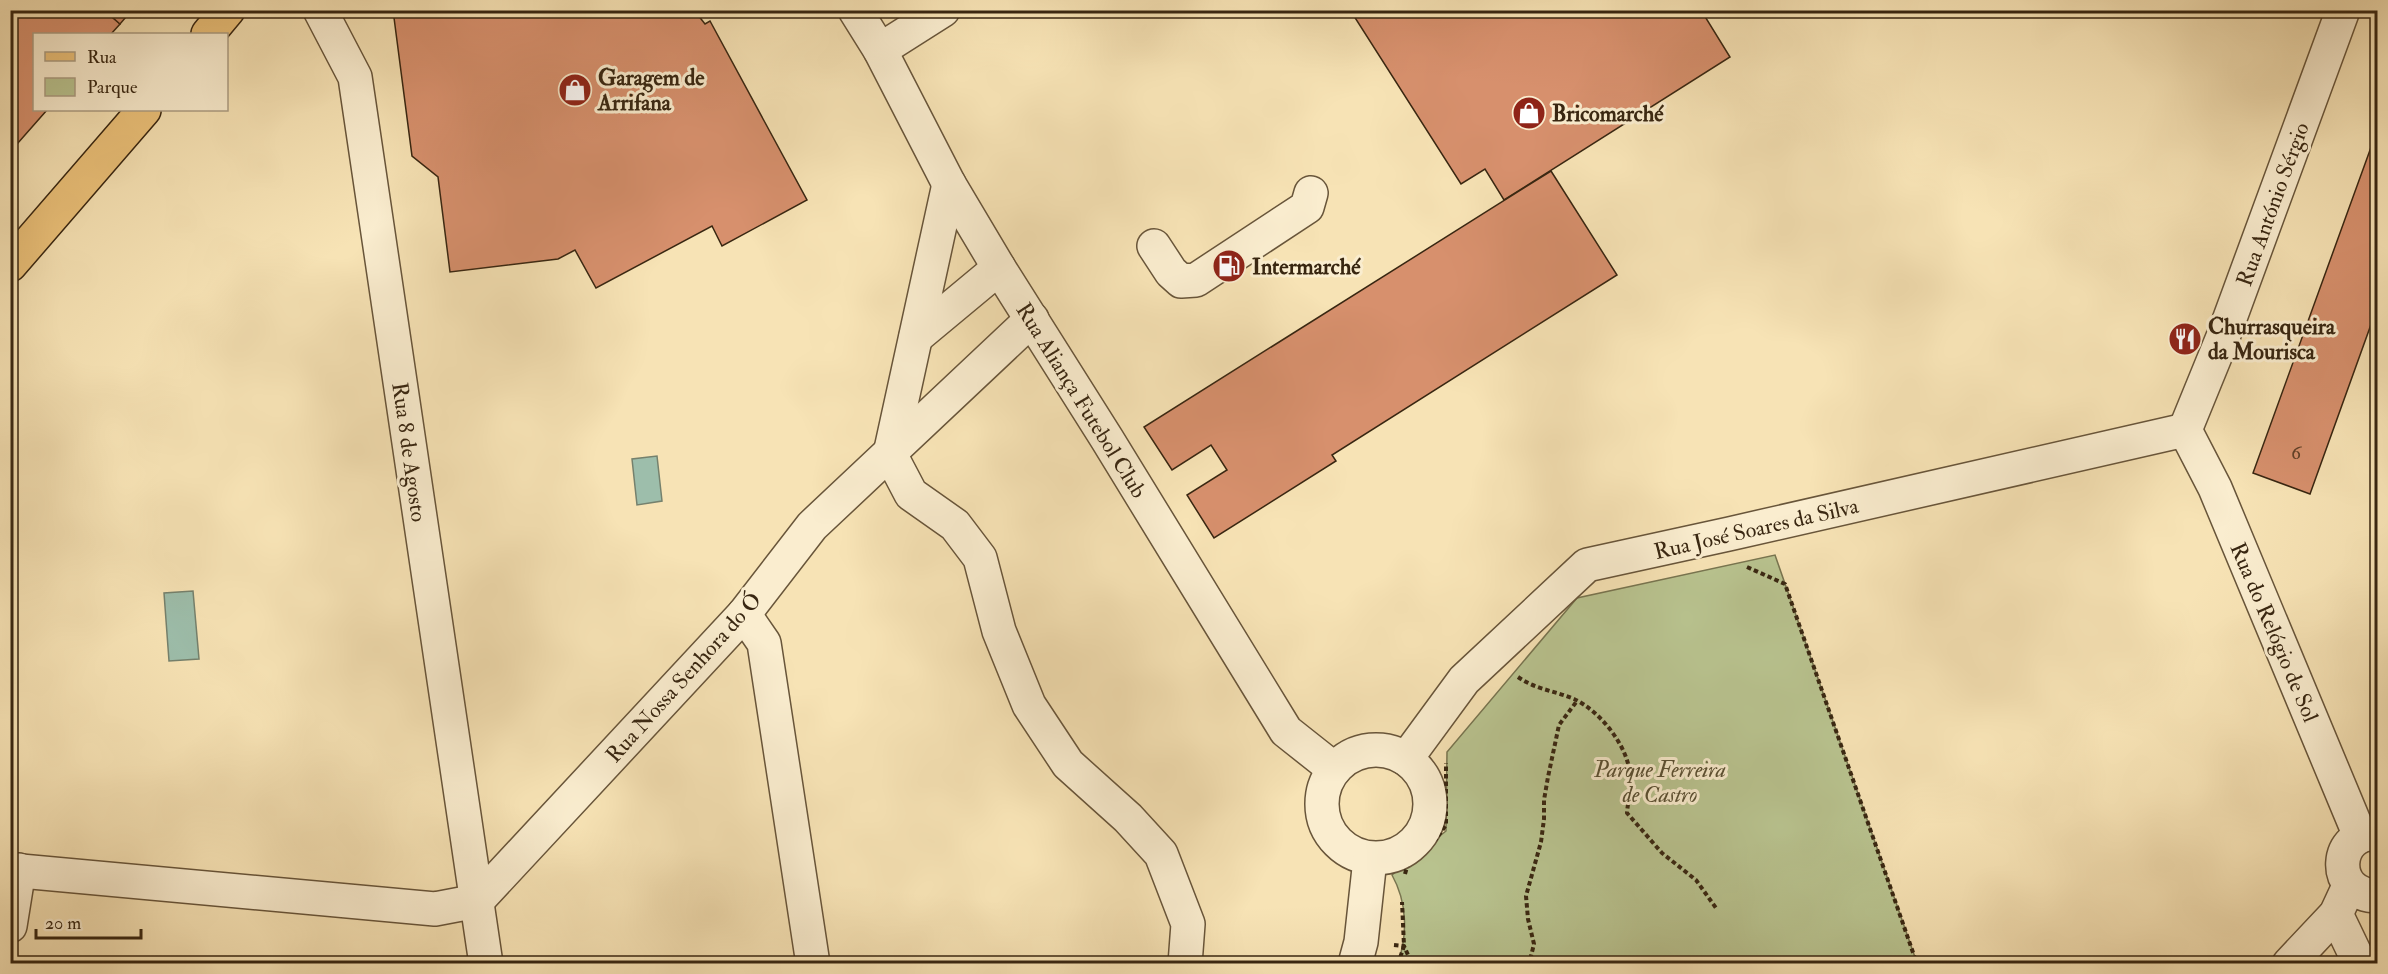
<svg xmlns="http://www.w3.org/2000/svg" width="2388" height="974" font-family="'IM FELL Double Pica',serif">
  <rect width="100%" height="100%" fill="#f7e3b5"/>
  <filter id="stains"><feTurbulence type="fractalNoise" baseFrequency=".00333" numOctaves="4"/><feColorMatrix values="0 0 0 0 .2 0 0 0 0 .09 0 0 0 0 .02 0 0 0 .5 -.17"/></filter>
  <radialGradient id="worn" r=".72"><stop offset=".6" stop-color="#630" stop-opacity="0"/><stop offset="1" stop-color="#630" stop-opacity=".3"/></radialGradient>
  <path fill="#b9c490" stroke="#787550" stroke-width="1.5" d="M 1775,555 L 1917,963 L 1398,963 C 1408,934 1407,902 1392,875 L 1446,831 L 1447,752 L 1577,598 Z"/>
  <g fill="#9dbeab" stroke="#75816d" stroke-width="1.5">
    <polygon points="657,456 662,501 637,505 632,459"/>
    <polygon points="193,591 199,659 169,661 164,593"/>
  </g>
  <g fill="#d7906d" stroke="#382611" stroke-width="1.5">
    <polygon points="10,10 104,10 120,24 111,34 34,34 34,110 47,110 10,152"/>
    <polygon points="104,10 132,10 120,24"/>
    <polygon points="393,10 694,10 705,24 710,21 807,200 722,246 712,226 596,288 575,250 558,259 450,272 438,177 412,156"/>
    <polygon points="1357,10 1701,10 1730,57 1504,200 1485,169 1461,184 1352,13"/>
    <polygon points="2378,128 2378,305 2310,494 2253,473"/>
    <polygon points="1551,171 1617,275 1332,455 1336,461 1214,538 1187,495 1227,470 1211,445 1172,470 1144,427"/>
  </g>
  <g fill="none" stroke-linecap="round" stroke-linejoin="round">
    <g stroke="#68553a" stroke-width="36">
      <g id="minor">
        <polyline points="320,10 355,77 486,964"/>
        <polyline points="855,10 880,50 949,184 999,268 1107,439 1286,731 1334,769"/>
        <polyline points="880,50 943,10"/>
        <polyline points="1154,246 1171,272 1181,281 1196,280 1307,207 1311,193"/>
        <polyline points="916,337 999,268"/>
        <polyline points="2185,430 2223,337 2343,10"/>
        <polyline points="2185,430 2215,488 2360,836"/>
        <polyline points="890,454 911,494 955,525 980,558 999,631 1029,705 1068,764 1128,818 1161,854 1188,924 1185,964"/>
        <polyline points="890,454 949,184"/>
        <polyline points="744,614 764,643 813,964"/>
        <circle cx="1376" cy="804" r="54"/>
        <polyline points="1406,759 1464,680 1587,565 1729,534 2185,430"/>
        <path d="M 2378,834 C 2334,829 2328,896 2378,896"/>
        <polyline points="10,870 435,909 477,901"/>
        <polyline points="477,901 744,614 812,526 1032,319"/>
        <polyline points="2336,914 2360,964"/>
        <polyline points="10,926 19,870"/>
        <polyline points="1355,964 1361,942 1370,859"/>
        <polyline points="2289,964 2336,914 2349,886"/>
      </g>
    </g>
    <g stroke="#382611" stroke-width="36">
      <g id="major">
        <polyline points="208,34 228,10"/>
        <polyline points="10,265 144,110"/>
      </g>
    </g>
    <g stroke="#382611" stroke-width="4" stroke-dasharray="4.5 3" stroke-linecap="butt">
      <polyline points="1747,567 1785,584 1917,964"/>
      <path d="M 1518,677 C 1535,689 1555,691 1574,699 C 1600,711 1629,747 1630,776 C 1631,788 1628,801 1627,813 L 1662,853 L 1696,880 L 1716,908"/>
      <polyline points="1405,874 1409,860 1436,839 1446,825 1446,763"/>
      <polyline points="1394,945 1404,946 1412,964"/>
      <polyline points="1398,964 1404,946 1402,902"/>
      <polyline points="1525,964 1530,960 1534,944 1528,919 1526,896 1541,842 1544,819 1544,800 1548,777 1559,725 1577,701"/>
    </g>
    <use href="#minor" stroke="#faedcf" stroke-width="33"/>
    <use href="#major" stroke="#ecc27a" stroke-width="33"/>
  </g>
  <defs>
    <g id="shop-disc" transform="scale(1.725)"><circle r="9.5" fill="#8f2418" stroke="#faedcf"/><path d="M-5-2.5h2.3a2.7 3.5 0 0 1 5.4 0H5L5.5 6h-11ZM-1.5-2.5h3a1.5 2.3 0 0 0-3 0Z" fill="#fff"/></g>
    <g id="fuel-disc" transform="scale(1.725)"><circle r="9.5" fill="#8f2418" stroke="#faedcf"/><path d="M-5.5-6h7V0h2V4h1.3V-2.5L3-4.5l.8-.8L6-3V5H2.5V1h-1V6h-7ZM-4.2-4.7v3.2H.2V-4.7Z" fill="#fff"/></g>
    <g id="restaurant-disc" transform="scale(1.725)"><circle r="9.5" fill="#8f2418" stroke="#faedcf"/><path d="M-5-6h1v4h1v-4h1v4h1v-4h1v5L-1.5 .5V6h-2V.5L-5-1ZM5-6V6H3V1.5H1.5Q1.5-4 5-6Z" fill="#fff"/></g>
  </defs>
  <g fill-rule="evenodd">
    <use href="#shop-disc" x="575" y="90"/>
    <use href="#shop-disc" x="1529" y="113"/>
    <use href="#fuel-disc" x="1229" y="266"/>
    <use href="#restaurant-disc" x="2185" y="339"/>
  </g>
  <g text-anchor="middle" stroke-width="6" stroke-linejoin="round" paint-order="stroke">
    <g font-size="20" fill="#604028">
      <text x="2296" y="459">6</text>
    </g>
    <g font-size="22" font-weight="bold" fill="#382611" stroke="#faedcf" text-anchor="start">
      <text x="598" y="85">Garagem de<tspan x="598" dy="25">Arrifana</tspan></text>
      <text x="1552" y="121">Bricomarché</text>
      <text x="1252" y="274">Intermarché</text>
      <text x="2208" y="334">Churrasqueira<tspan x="2208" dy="25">da Mourisca</tspan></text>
    </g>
    <g font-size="22" fill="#382611" stroke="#faedcf">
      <text transform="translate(2272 204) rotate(-70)" y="8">Rua António Sérgio</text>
      <text transform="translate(1082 400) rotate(58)" y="8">Rua Aliança Futebol Club</text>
      <text transform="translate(410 452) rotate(82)" y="8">Rua 8 de Agosto</text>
      <text transform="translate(1756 528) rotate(-13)" y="8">Rua José Soares da Silva</text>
      <text transform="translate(2275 632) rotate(67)" y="8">Rua do Relógio de Sol</text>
      <text transform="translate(683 677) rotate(-48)" y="8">Rua Nossa Senhora do Ó</text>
    </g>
    <g font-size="22" font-style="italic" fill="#584e31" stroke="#faedcf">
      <text x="1660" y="777">Parque Ferreira<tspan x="1660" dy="25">de Castro</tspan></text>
    </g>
  </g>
  <rect width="2388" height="974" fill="none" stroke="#f7e3b5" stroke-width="36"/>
  <rect x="12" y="12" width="2364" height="950" fill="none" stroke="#382611" stroke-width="3"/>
  <rect x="18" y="18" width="2352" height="938" fill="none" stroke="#382611" stroke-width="1.5"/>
  <rect x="33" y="33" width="195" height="78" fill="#faedcf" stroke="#ac9d83" stroke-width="1.5"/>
  <rect x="45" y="52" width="30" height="9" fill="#ecc27a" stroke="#ac9d83" stroke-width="1.5"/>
  <text x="87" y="63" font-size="18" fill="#382611">Rua</text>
  <rect x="45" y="78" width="30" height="18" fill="#b9c490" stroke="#ac9d83" stroke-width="1.5"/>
  <text x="87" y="93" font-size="18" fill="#382611">Parque</text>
  <path d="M36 929v9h105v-9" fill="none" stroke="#382611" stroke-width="3"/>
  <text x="45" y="929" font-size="18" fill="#382611" stroke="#faedcf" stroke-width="4.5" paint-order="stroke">20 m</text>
  <rect width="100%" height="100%" filter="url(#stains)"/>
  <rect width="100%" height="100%" fill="url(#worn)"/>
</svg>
